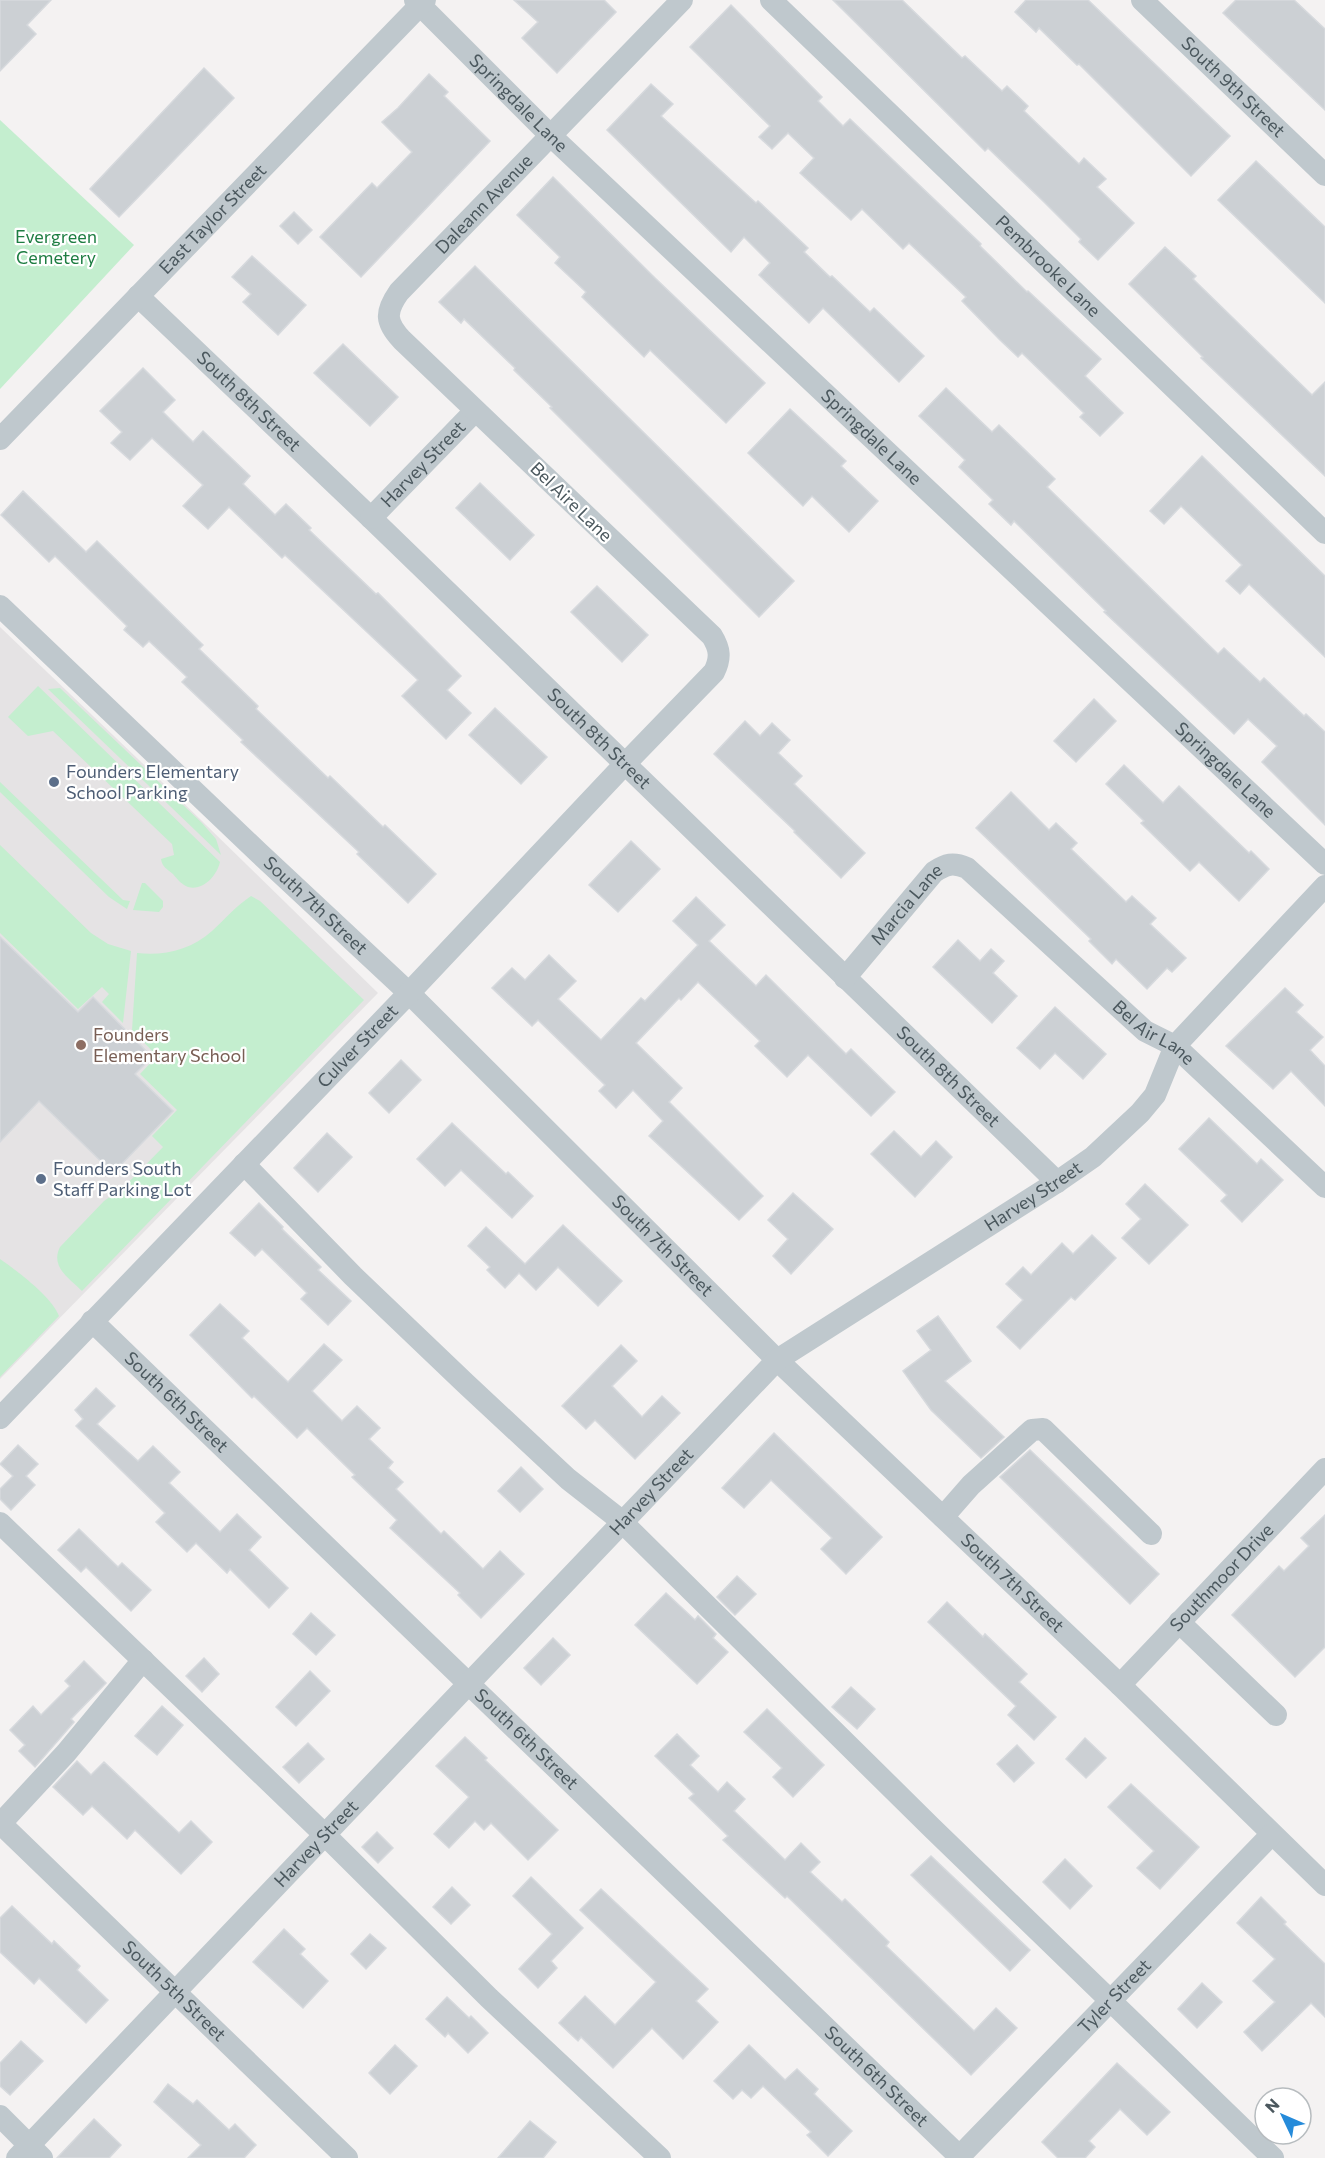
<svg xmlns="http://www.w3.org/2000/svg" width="1325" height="2158" font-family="Commissioner,sans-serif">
  <rect width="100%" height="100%" fill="#f4f2f2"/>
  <polygon fill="#e5e3e4" points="0,627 162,782 378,993 0,1379"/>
  <g fill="#c4eecf">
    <polygon points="0,120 134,245 0,389"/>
    <path d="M 38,686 L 220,862 C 217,875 204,891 188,887 C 182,885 177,879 173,874 C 168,870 162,867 161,859 L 174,855 L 172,844 L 53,731 L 28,736 L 8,717 Z"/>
    <polygon points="60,688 202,823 216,839 221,855 48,689"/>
    <polygon points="0,782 123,900 130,901 127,909 109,897 0,792"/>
    <polygon points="0,845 91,933 108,944 131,951 123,1023 102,1002 109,994 102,987 78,1009 0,933"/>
    <polygon points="142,883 145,883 163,901 163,907 159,912 133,910"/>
    <path d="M 251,896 L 260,901 L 364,1000 L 82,1291 C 69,1278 50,1267 60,1247 L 104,1201 L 124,1187 L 163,1147 L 152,1136 L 177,1110 L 140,1074 L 157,1056 L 132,1030 L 137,953 C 164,956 191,950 212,931 C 225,919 236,906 251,896 Z"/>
    <path d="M 0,1259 C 17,1271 51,1296 59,1316 L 0,1377 Z"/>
  </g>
  <g fill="#ccd0d4" stroke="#d6d9dd" stroke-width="1.5">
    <polygon points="0,0 51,0 27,25 36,34 0,71"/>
    <polygon points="514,0 604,0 616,12 557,73 522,38 538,22"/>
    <polygon points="833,0 902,0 962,58 965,56 1002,91 1007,86 1028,106 1024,111 1079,164 1084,158 1106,179 1097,187 1134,223 1098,260 1079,242 1081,239 1043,201 988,148 985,151"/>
    <polygon points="1026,0 1088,0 1230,136 1191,176 1079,64 1077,65 1039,28 1036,32 1015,12"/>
    <polygon points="1236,0 1294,0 1325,29 1325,110 1223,13"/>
    <polygon points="731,5 822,97 818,101 843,126 850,119 981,244 980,246 1027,292 1028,291 1101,359 1085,376 1123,413 1100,436 1080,417 1084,413 1022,353 1018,357 1000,340 962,301 966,297 909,243 903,249 862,209 851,220 800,173 814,158 788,133 772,149 759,137 770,126 690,47"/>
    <polygon points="204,68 234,98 119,217 90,189"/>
    <polygon points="429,74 448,92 444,96 490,141 361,277 320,237 372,183 377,188 412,152 382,122 398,108"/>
    <polygon points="651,84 673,104 661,116 756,203 758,201 808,248 804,252 830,277 832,276 870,312 874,308 924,356 899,382 823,308 809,323 759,275 770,263 744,237 731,252 607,130"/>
    <polygon points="1256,161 1325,227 1325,303 1218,200"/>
    <polygon points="553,177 655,278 765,383 726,423 650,350 644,357 582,297 586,292 555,263 560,257 517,215"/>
    <polygon points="294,212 312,230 298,244 280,226"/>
    <polygon points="1165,247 1196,276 1193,279 1312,395 1325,382 1325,476 1201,358 1203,357 1129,284"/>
    <polygon points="252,256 306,305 278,335 243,302 251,294 232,277"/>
    <polygon points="475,266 794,581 759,617 550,408 552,407 514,370 515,368 464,319 461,323 439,302"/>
    <polygon points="343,344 398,397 370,426 314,373"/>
    <polygon points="143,368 175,400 163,412 193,442 203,431 250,476 243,484 275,515 286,504 311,528 309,530 376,594 378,593 461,676 447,690 471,713 446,739 402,696 418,680 285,555 282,558 229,507 208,529 183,506 203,485 152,438 130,460 111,443 122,432 100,411"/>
    <polygon points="946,388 992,432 999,425 1055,479 1047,487 1218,654 1224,648 1260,682 1264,678 1304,716 1306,714 1325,732 1325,825 1262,762 1277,746 1248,719 1234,734 1104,612 1106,611 1014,521 1011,525 989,504 993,500 959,467 965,460 919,416"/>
    <polygon points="790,409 846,461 841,466 878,501 849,532 812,496 803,506 748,453"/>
    <polygon points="1202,456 1325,576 1325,657 1249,584 1240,594 1226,581 1242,565 1181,506 1164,524 1150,511"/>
    <polygon points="480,483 534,535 510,560 456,508"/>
    <polygon points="23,491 86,552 97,541 203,645 199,649 258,706 256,709 328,778 330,776 383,827 385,825 436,874 408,903 357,854 359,852 241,742 243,740 182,682 187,677 149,641 143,647 124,630 127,626 55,556 49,562 1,515"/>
    <polygon points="597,586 648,635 622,662 571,612"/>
    <polygon points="1094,699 1116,721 1076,762 1054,741"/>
    <polygon points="495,708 547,757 521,784 469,735"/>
    <polygon points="745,721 760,736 772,723 790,740 778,753 802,776 794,784 865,853 841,878 794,832 795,831 714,754"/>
    <polygon points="1124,765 1163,803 1179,786 1249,853 1251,851 1269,869 1239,901 1199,862 1190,871 1141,823 1144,821 1106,784"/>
    <polygon points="1011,792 1049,830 1056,823 1077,843 1071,849 1126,902 1132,896 1156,918 1150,924 1186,958 1172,972 1167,968 1147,989 1116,959 1112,964 1089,941 1091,939 976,828"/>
    <polygon points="631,841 660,869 618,912 589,885"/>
    <polygon points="696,897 725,925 709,941 756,986 766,975 846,1054 851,1049 895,1092 871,1116 808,1055 787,1077 755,1046 760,1041 698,982 681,1000 679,998 636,1043 682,1088 669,1102 763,1196 739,1220 649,1136 663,1121 633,1090 616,1108 599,1091 605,1085 538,1020 532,1026 492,988 512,968 525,980 549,955 576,981 558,999 601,1040 641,998 645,1001 698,945 673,921"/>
    <polygon points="0,937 78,1012 93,997 152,1057 135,1074 173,1111 113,1173 39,1101 0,1142"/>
    <polygon points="958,940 980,961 991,949 1004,961 993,973 1017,996 992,1023 933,967"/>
    <polygon points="1285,988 1303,1005 1296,1012 1323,1037 1310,1050 1325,1066 1325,1106 1291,1071 1273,1089 1226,1046"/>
    <polygon points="1055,1007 1106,1054 1083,1079 1055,1053 1040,1069 1017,1048"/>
    <polygon points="401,1060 421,1080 389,1113 369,1093"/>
    <polygon points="1209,1118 1257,1164 1261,1159 1283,1180 1242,1222 1221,1201 1227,1195 1179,1149"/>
    <polygon points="452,1123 506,1174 508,1172 533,1196 512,1218 461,1170 445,1186 417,1159"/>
    <polygon points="894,1131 921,1157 936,1141 952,1157 915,1197 871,1154"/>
    <polygon points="327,1133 352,1157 318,1192 294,1168"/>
    <polygon points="1145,1184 1188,1225 1149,1264 1122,1238 1141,1219 1126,1204"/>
    <polygon points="793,1193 833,1229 791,1274 773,1256 788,1239 768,1220"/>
    <polygon points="259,1203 283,1227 282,1229 321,1267 318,1270 351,1301 328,1325 301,1299 307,1293 262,1249 255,1256 230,1233"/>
    <polygon points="563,1225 622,1281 598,1306 558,1267 536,1290 519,1273 505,1288 487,1270 490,1267 468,1246 486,1227 525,1264"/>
    <polygon points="1092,1235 1116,1258 1075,1300 1071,1297 1020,1349 997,1327 1023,1300 1006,1284 1023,1267 1031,1275 1062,1243 1073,1254"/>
    <polygon points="220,1304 249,1331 242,1338 288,1382 324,1344 342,1360 312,1391 342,1421 357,1406 380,1428 369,1439 393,1462 388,1468 403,1482 396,1489 441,1534 444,1531 483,1569 500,1551 524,1574 481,1618 458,1595 460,1593 390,1528 397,1520 352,1477 355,1475 307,1428 297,1438 254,1396 252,1398 190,1335"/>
    <polygon points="938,1316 971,1361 945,1381 1004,1437 981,1458 931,1410 903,1371 931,1350 917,1331"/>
    <polygon points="621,1345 637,1361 612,1386 642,1417 662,1396 680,1413 635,1459 595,1420 586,1429 562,1406"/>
    <polygon points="96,1388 115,1406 97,1424 138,1461 153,1446 180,1472 169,1483 220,1532 237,1514 261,1537 249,1550 288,1588 269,1608 230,1569 227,1573 196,1543 187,1552 156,1522 165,1513 76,1426 83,1419 75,1410"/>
    <polygon points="774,1433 882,1537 846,1574 821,1549 832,1538 771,1480 744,1508 722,1488"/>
    <polygon points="18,1445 38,1464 26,1476 35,1485 11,1510 0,1499 0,1489 13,1476 0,1464"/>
    <polygon points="1030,1450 1159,1574 1130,1604 1000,1477"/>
    <polygon points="521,1467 543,1489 520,1512 498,1491"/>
    <polygon points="1325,1515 1325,1647 1295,1677 1232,1615 1279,1566 1284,1571 1309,1546 1301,1538"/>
    <polygon points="79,1529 118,1567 122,1563 151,1590 131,1611 86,1567 81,1572 58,1550"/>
    <polygon points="737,1576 756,1594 735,1615 717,1597"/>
    <polygon points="666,1593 695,1620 698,1616 716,1634 713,1638 728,1652 697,1684 635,1625"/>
    <polygon points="947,1602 983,1637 985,1634 1027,1674 1019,1682 1056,1717 1034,1740 1008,1715 1016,1706 928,1622"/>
    <polygon points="311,1613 335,1635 316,1655 293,1634"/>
    <polygon points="553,1638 570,1655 541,1685 524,1668"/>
    <polygon points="204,1658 219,1674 202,1692 186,1676"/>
    <polygon points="84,1661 106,1683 71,1719 74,1722 35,1767 19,1751 25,1745 10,1730 33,1706 41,1715 70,1686 65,1681"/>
    <polygon points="310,1671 330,1691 296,1726 276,1707"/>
    <polygon points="851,1687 875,1709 857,1729 832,1707"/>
    <polygon points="162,1706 183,1725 157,1755 135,1736"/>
    <polygon points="767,1709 824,1765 793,1797 773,1777 782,1768 744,1732"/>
    <polygon points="677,1734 699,1756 690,1765 718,1792 727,1782 745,1799 734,1811 785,1860 801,1843 820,1862 810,1872 842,1902 845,1899 889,1942 886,1946 974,2031 996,2008 1017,2028 971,2075 787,1896 785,1898 723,1840 728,1836 689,1798 694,1794 655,1756"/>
    <polygon points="465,1737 487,1758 485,1760 558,1830 528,1860 491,1823 484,1830 475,1821 449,1848 434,1834 469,1797 436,1766"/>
    <polygon points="1085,1738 1106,1758 1086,1778 1066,1759"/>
    <polygon points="308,1743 324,1759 299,1783 283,1767"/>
    <polygon points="1017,1745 1034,1763 1014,1782 997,1764"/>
    <polygon points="77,1761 91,1775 104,1762 179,1833 191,1821 212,1842 181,1874 135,1830 127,1839 92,1806 83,1815 53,1787"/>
    <polygon points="1131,1784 1199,1847 1160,1889 1137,1868 1154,1851 1108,1807"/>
    <polygon points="377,1832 393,1848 378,1863 362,1847"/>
    <polygon points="931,1856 1030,1950 1010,1971 911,1875"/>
    <polygon points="1065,1859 1092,1886 1070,1909 1043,1882"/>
    <polygon points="531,1877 583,1928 551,1961 557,1968 538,1988 519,1969 552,1934 513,1896"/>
    <polygon points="452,1887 470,1905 451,1924 433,1907"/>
    <polygon points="601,1889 708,1989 696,2001 718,2022 683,2059 652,2028 613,2068 581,2037 578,2041 559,2023 585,1996 615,2025 656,1982 580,1910"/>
    <polygon points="1261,1897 1286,1922 1284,1924 1325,1964 1325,2017 1311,2003 1262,2051 1244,2032 1275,2002 1253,1981 1275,1959 1237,1923"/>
    <polygon points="12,1906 52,1944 54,1941 80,1966 77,1970 108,2000 86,2023 39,1978 34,1984 0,1952 0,1918"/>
    <polygon points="284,1929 305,1949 300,1954 328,1981 303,2008 253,1962"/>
    <polygon points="370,1934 386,1948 366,1969 351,1954"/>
    <polygon points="1202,1983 1222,2002 1197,2028 1178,2009"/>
    <polygon points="447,1997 469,2018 471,2016 488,2033 468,2053 448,2033 445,2037 426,2019"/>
    <polygon points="21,2041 43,2061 10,2095 0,2086 0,2063"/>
    <polygon points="395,2045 417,2066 390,2094 369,2073"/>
    <polygon points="749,2045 785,2080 797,2069 818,2089 814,2094 852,2131 828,2156 807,2135 811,2132 763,2086 751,2098 742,2090 733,2099 714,2081"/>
    <polygon points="1117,2063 1170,2112 1147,2135 1120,2109 1089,2141 1095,2147 1085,2158 1058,2158 1042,2142"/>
    <polygon points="168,2084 193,2104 197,2100 229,2130 235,2124 256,2145 244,2158 188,2158 201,2145 154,2102"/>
    <polygon points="94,2119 121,2145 109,2158 57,2158"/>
    <polygon points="530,2121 556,2142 543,2158 498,2158"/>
  </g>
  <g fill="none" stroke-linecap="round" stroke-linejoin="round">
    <g stroke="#bfc8cd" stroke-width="22">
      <path id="s1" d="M 415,0 L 551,136 L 1325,864"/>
      <path id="s2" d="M 771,0 L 1325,533"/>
      <path id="s3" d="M 1142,0 L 1325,175"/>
      <path id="s4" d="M 138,296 L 371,518 L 1057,1182"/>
      <path id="s5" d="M 0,439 L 425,0"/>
      <path id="s6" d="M 371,518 L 475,411"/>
      <path id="s7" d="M 0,606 L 259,853 L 409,993 L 777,1360 L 1120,1685 L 1325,1885"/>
      <path id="s8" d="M 845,978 L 934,872 C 946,864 953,862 967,868 L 1145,1031 L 1175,1046 L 1325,1187"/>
      <polyline points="244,1164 353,1276 465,1383 568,1479 619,1519 931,1827 1273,2158"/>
      <path id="s9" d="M 92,1321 L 961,2158"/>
      <path id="s10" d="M 0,1418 L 409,993 L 624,765 L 714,672 C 721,658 720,649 712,636 L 402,340 C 385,322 385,312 399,292 L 682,0"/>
      <polyline points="943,1517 971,1485 1032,1430 1043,1429 1151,1534"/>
      <polyline points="0,1523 325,1835 489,1998 660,2158"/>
      <polyline points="1179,1622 1276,1715"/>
      <path id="s11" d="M 1120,1685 L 1325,1469"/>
      <path id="s12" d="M 0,1823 L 347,2158"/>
      <polyline points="1,1823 66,1753 143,1660"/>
      <polyline points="0,2116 42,2158"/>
      <path id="s13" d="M 17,2158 L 777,1360 L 1057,1182 L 1093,1157 L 1140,1113 L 1155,1095 L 1175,1046 L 1325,886"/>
      <path id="s14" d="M 958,2158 L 1271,1835"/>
    </g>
  </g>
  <g fill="#5c6f8a" stroke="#fff" stroke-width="2">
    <circle cx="54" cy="782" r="6"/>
    <circle cx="41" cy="1179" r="6"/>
  </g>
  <circle fill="#8d6e63" stroke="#fff" stroke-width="2" cx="81" cy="1045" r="6"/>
  <g text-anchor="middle" stroke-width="4.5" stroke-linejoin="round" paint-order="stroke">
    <g font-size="18" fill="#4b585e" stroke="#fff">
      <text dy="6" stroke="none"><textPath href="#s3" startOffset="126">South 9th Street</textPath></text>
      <text dy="6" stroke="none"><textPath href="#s1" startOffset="146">Springdale Lane</textPath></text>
      <text dy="6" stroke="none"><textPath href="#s10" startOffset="1676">Daleann Avenue</textPath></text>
      <text dy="6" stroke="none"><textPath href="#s5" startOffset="306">East Taylor Street</textPath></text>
      <text dy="6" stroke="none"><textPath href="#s2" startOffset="384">Pembrooke Lane</textPath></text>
      <text dy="6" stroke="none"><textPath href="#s4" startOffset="153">South 8th Street</textPath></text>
      <text dy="6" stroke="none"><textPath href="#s1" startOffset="632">Springdale Lane</textPath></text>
      <text dy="6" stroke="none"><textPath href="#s6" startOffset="75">Harvey Street</textPath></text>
      <text transform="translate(571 502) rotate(44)" y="6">Bel Aire Lane</text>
      <text dy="6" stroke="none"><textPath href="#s4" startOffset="639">South 8th Street</textPath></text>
      <text dy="6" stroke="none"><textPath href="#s1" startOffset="1118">Springdale Lane</textPath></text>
      <text dy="6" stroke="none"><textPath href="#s7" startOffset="435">South 7th Street</textPath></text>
      <text dy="6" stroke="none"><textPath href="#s8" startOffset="96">Marcia Lane</textPath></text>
      <text dy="6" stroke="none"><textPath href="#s8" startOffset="423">Bel Air Lane</textPath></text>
      <text dy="6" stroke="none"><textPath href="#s10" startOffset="516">Culver Street</textPath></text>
      <text dy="6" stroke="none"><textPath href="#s4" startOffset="1125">South 8th Street</textPath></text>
      <text dy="6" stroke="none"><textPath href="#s13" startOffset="1406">Harvey Street</textPath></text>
      <text dy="6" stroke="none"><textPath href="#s7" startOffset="921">South 7th Street</textPath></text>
      <text dy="6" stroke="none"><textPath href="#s9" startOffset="117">South 6th Street</textPath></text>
      <text dy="6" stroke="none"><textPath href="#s13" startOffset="920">Harvey Street</textPath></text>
      <text dy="6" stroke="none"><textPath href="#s11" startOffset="148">Southmoor Drive</textPath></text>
      <text dy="6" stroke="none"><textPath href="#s7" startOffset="1407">South 7th Street</textPath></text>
      <text dy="6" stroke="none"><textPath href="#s9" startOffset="603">South 6th Street</textPath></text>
      <text dy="6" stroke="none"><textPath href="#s13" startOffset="434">Harvey Street</textPath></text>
      <text dy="6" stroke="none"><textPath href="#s12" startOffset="242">South 5th Street</textPath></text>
      <text dy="6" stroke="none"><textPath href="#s14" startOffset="225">Tyler Street</textPath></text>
      <text dy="6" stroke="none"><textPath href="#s9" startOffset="1089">South 6th Street</textPath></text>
    </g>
    <g font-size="18" fill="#1e7d42" stroke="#fff">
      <text x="56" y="243">Evergreen<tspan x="56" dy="21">Cemetery</tspan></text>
    </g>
    <g font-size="18" fill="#4e5e75" stroke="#fff" text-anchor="start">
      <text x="66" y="778">Founders Elementary<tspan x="66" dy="21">School Parking</tspan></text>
      <text x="53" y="1175">Founders South<tspan x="53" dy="21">Staff Parking Lot</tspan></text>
    </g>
    <g font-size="18" fill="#785e54" stroke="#fff" text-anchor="start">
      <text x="93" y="1041">Founders<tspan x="93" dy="21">Elementary School</tspan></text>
    </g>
  </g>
  <g transform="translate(1283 2116) rotate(314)"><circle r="28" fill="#ffffff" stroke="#b7bcbf" stroke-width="1.5"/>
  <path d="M0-4.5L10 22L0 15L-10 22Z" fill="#268bda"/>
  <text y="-9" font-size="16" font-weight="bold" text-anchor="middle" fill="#4b585e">N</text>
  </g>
</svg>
